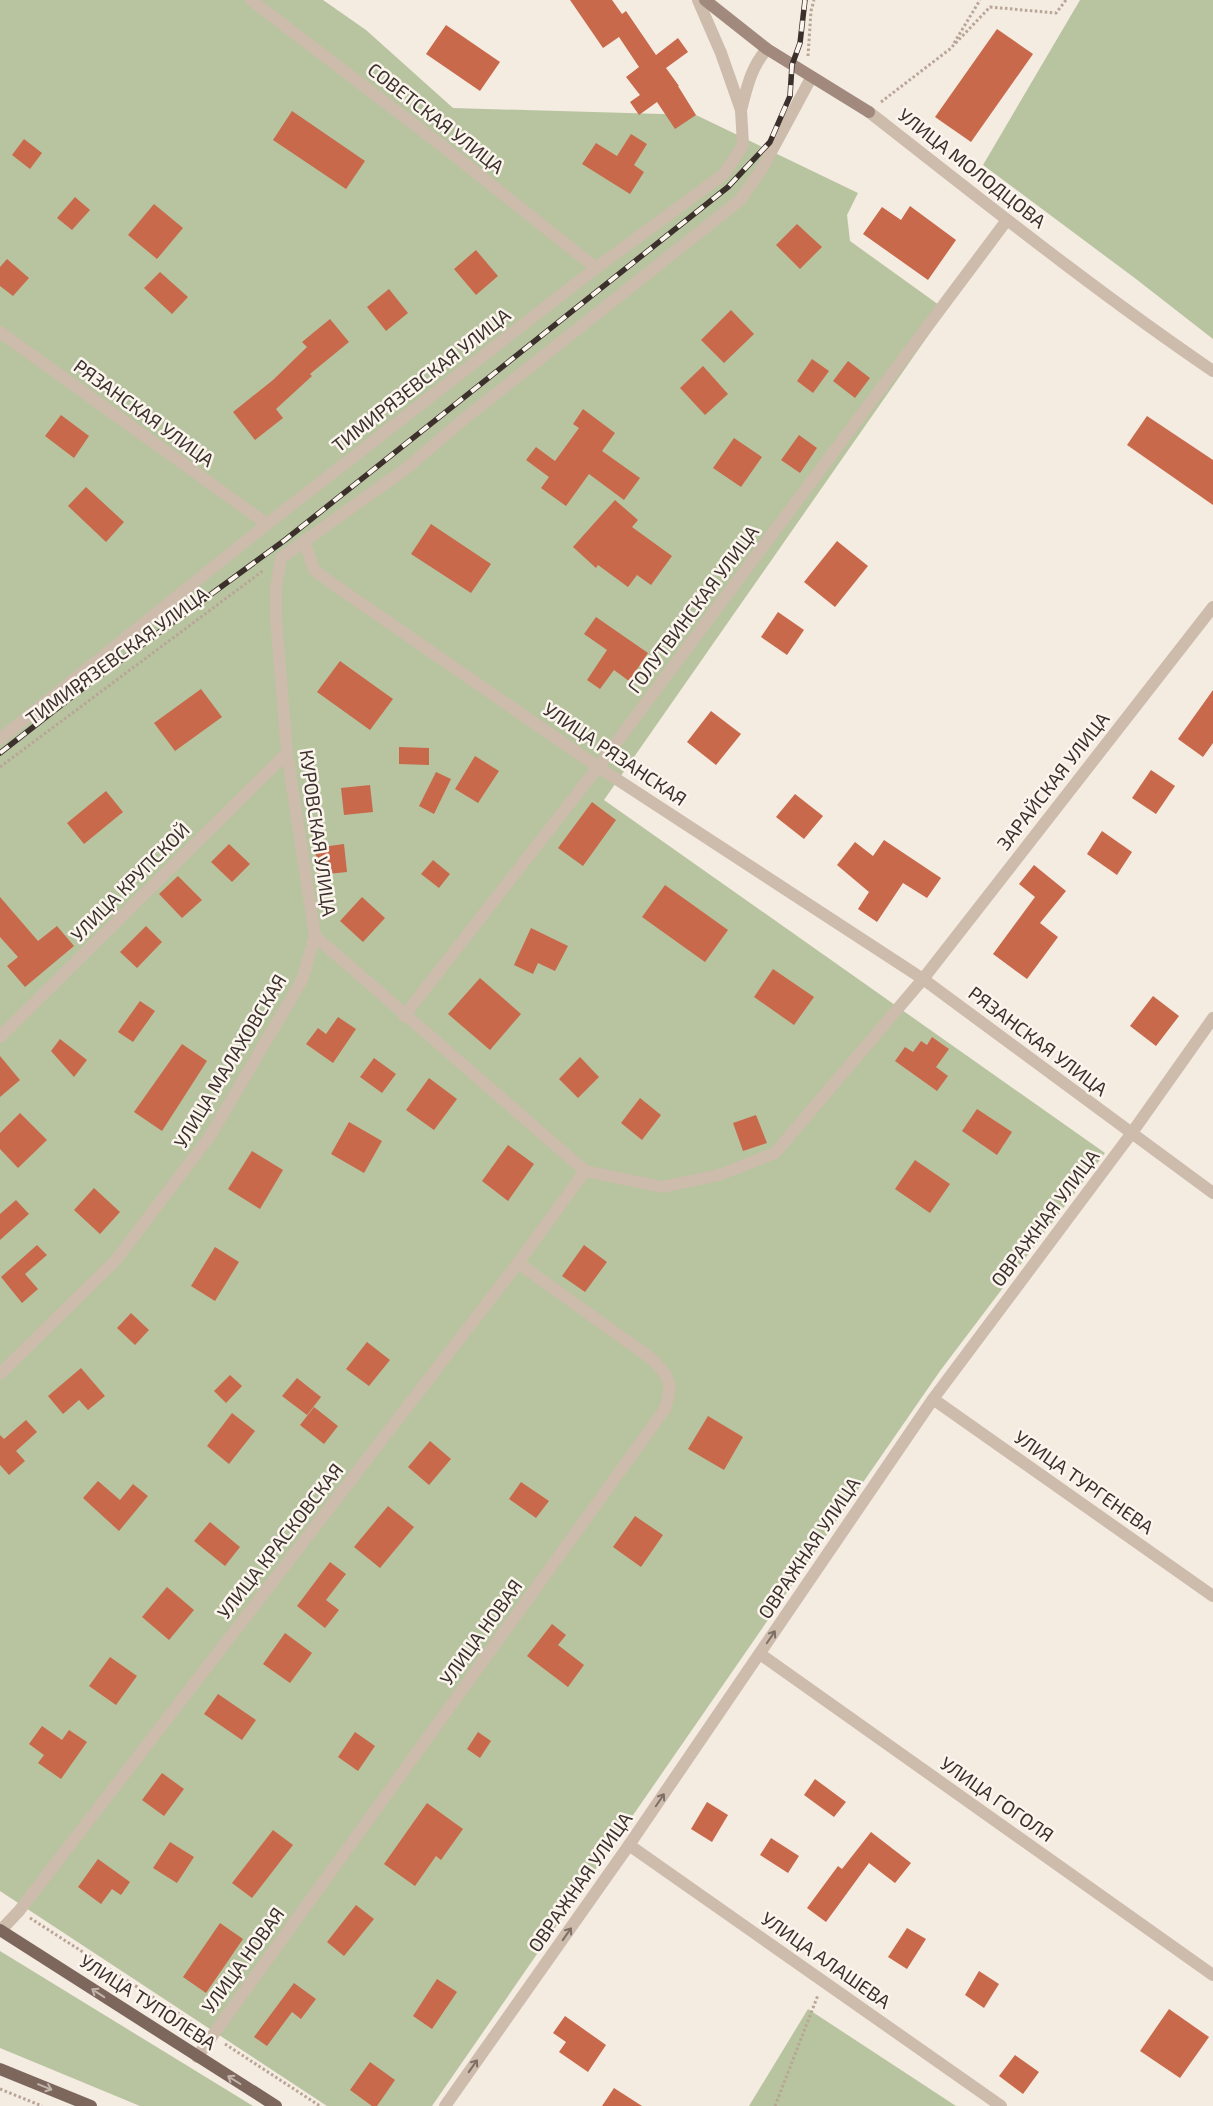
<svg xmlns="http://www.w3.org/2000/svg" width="1213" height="2106" font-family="'Exo 2',sans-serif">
  <rect width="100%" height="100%" fill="#f4ebe1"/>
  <g fill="#b8c4a0">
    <polygon points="0,0 323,0 366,30 453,108 696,115 858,193 847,215 850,241 946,310 604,800 1105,1153 940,1371 432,2106 327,2106 0,1891"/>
    <polygon points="1080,0 1213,0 1213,339 1136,279 983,165"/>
    <polygon points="0,1951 253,2106 140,2106 0,2048"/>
    <polygon points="808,2009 956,2106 749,2106"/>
  </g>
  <g fill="#c8694b">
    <polygon points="570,0 612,0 622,14 626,11 656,55 678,38 688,52 666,68 679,86 678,86 696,115 675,129 657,102 639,115 630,102 640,95 626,77 639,67 619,37 603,48"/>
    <polygon points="446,25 500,62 480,91 426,54"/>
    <polygon points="997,29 1033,54 971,142 935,117"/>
    <polygon points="292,111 365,161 346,189 273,140"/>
    <polygon points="631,134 647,144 634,165 644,172 630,194 582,164 596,143 617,156"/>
    <polygon points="24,139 42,153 30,169 12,155"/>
    <polygon points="75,197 90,210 72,230 57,218"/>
    <polygon points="154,204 183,228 157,259 128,235"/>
    <polygon points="910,206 956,240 928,280 863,234 882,207 901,220"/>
    <polygon points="797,224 822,247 800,269 776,245"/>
    <polygon points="476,250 498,276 476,295 454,269"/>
    <polygon points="7,259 29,278 13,296 0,286 0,267"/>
    <polygon points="160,272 188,297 172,314 144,288"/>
    <polygon points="389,289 408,313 386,331 367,307"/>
    <polygon points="731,310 754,334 724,363 701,340"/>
    <polygon points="330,319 349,342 310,374 312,376 276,409 283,418 255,440 233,412 273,380 307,347 302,342"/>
    <polygon points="812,359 829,371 813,393 797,381"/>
    <polygon points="848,361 870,378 855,398 833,381"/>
    <polygon points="703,366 728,394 705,415 680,388"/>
    <polygon points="583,409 615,433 602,451 640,478 624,500 589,474 566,506 541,488 549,477 526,460 536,447 555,461 579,428 573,424"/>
    <polygon points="61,415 89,436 74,458 45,436"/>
    <polygon points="1147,416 1213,460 1213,505 1127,445"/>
    <polygon points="799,435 817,448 800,473 781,460"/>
    <polygon points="734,438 762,457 741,487 713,468"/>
    <polygon points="86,487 124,522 106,542 68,506"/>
    <polygon points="615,500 638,520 632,527 672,556 651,585 637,575 628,587 598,565 596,568 573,547"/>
    <polygon points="431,524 491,564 471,593 411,554"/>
    <polygon points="837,541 868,566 835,607 804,582"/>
    <polygon points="778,612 804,630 787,655 761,637"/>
    <polygon points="596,617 648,653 629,681 614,670 600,689 587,680 607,650 584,634"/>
    <polygon points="340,661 393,699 370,730 317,692"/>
    <polygon points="201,689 222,717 175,751 154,723"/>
    <polygon points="1213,690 1213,743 1203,757 1178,739"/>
    <polygon points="711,711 741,734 716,765 687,742"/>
    <polygon points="399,747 429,748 429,765 399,764"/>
    <polygon points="475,756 499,771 478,803 455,789"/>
    <polygon points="1151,770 1175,786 1156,814 1132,798"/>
    <polygon points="436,772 451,779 434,814 419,806"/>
    <polygon points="370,785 373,812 344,815 341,788"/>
    <polygon points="106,791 123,812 84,844 67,823"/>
    <polygon points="795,794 823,816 804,839 776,817"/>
    <polygon points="592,802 616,820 583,866 558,848"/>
    <polygon points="1102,831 1132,852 1117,875 1087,854"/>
    <polygon points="884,840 941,878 927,898 903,883 877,922 858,909 869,892 837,865 855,842 873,856"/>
    <polygon points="229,844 250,864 232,882 211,862"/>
    <polygon points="344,844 347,872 318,875 315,848"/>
    <polygon points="433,860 450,874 439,888 421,874"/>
    <polygon points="1034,865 1066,891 1040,923 1058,937 1027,979 993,954 1035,897 1019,884"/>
    <polygon points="178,876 202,900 182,918 159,894"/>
    <polygon points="665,885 728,930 705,962 642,917"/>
    <polygon points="0,897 38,941 57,926 74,946 25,987 7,966 18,957 0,937"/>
    <polygon points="362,897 385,918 363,942 340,921"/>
    <polygon points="146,926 162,942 137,968 120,952"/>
    <polygon points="531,928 568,946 555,971 538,963 533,974 514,965"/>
    <polygon points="773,969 814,997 794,1025 754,997"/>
    <polygon points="480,978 521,1014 490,1050 448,1014"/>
    <polygon points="1153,996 1179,1016 1156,1046 1130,1026"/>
    <polygon points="140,1001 155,1011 133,1042 118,1032"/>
    <polygon points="338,1017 356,1029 333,1063 306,1044 318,1028 326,1034"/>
    <polygon points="932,1037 949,1049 936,1067 948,1076 937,1091 895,1061 905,1047 913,1052 921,1041 927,1045"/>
    <polygon points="60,1039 87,1060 74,1077 51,1051"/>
    <polygon points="182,1044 207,1061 162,1131 134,1112"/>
    <polygon points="0,1056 20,1080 0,1097"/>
    <polygon points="580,1057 599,1077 578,1098 559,1079"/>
    <polygon points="374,1058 396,1074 382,1093 360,1077"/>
    <polygon points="429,1078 457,1099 434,1130 406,1110"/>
    <polygon points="640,1098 661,1115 642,1140 621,1123"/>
    <polygon points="977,1109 1012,1132 997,1155 962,1131"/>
    <polygon points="20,1113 47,1140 18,1168 0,1149 0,1133"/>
    <polygon points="756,1115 767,1143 743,1151 733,1123"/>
    <polygon points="349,1122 382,1141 364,1173 331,1154"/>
    <polygon points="508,1145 534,1164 508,1201 482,1181"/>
    <polygon points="252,1151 283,1170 260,1209 228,1189"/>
    <polygon points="915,1160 950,1184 930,1213 895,1189"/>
    <polygon points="94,1188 120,1212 100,1234 74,1210"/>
    <polygon points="16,1200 29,1214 0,1240 0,1214"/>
    <polygon points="37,1245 47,1255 25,1274 38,1289 22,1303 1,1277"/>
    <polygon points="584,1245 607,1262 585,1292 562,1276"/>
    <polygon points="215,1247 239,1262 215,1301 191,1286"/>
    <polygon points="131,1313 149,1330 135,1345 117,1328"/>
    <polygon points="367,1342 390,1360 369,1386 346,1369"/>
    <polygon points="81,1368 105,1396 88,1410 79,1400 63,1414 48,1396"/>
    <polygon points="230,1375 242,1386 226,1403 214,1391"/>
    <polygon points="297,1378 321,1397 307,1415 282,1396"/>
    <polygon points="314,1407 338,1426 324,1444 300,1425"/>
    <polygon points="232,1413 255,1431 229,1464 207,1446"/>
    <polygon points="708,1416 743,1437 724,1470 688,1449"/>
    <polygon points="26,1420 37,1432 16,1451 25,1461 9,1475 0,1465 0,1435 4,1439"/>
    <polygon points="430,1441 451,1459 429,1485 408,1467"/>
    <polygon points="98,1481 120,1500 133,1484 148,1496 119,1531 83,1498"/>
    <polygon points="521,1482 549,1501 536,1518 509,1499"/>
    <polygon points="388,1506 414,1527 380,1568 354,1547"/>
    <polygon points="635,1516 663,1535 641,1567 613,1547"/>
    <polygon points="210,1522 240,1547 225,1566 194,1541"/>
    <polygon points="330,1562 346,1574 326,1600 339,1610 325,1628 297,1606"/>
    <polygon points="167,1587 194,1610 169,1640 142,1617"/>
    <polygon points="552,1624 566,1635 558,1645 584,1665 568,1687 527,1656"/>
    <polygon points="285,1633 312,1653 290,1683 263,1664"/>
    <polygon points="110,1657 137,1676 116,1705 89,1686"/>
    <polygon points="218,1694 256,1720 242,1740 204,1714"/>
    <polygon points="42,1726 62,1740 69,1730 87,1742 61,1779 38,1763 44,1755 29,1744"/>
    <polygon points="355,1732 375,1746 358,1771 338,1757"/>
    <polygon points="478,1732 491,1741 480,1758 467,1749"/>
    <polygon points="162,1773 184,1789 164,1816 142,1800"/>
    <polygon points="815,1779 846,1802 834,1817 804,1795"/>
    <polygon points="707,1802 728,1815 712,1842 691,1829"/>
    <polygon points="427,1803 463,1829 441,1860 436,1856 415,1886 384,1864"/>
    <polygon points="273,1830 293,1845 252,1898 232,1883"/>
    <polygon points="871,1832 911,1863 895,1883 869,1863 826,1922 807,1908 838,1866 842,1869"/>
    <polygon points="771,1838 799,1856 788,1873 760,1855"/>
    <polygon points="170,1842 194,1857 177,1883 153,1868"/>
    <polygon points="98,1859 130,1882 121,1895 112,1889 101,1904 78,1887"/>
    <polygon points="356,1905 374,1919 344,1956 327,1942"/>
    <polygon points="220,1923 243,1939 206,1993 183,1977"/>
    <polygon points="907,1928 926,1939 907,1969 888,1957"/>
    <polygon points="979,1971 999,1984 984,2008 965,1995"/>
    <polygon points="437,1979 457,1992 432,2029 413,2016"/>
    <polygon points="294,1983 316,1999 301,2019 292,2012 267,2046 254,2037"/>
    <polygon points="1169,2009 1209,2037 1180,2078 1140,2051"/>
    <polygon points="565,2016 606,2045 588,2072 559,2052 566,2042 553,2033"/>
    <polygon points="1015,2055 1039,2072 1023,2094 999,2076"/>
    <polygon points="370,2062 395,2080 377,2106 372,2106 350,2090"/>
    <polygon points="614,2088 642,2106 602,2106"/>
  </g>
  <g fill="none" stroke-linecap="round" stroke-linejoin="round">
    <g stroke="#b9a596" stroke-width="3" stroke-dasharray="2.5 2.5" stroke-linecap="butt">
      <polyline points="954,43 980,0"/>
      <polyline points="808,56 811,11 814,0"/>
      <polyline points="881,102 950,49 990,7 1056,13 1066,0"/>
      <polyline points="0,767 264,570"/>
      <polyline points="30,1918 201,2028"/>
      <polyline points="225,2044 320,2106"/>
      <polyline points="0,2089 42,2106"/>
      <polyline points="775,2106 818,1995"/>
    </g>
    <g stroke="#cdbbac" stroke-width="12">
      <polyline points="251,0 445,148 596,268"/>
      <polyline points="811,78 763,167 740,200 458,424 408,467 281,558 276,588 276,618 287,753 315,936 585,1171 662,1187 719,1175 775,1153 923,979 1213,607"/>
      <path d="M 741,110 C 747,87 751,67 767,49"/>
      <path d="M 869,112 C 982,200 1094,290 1213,371"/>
      <polyline points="0,332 267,524"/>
      <polyline points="305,543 314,570 333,584 598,767 923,979 1213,1193"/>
      <polyline points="0,739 267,524 596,268 724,174 743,145 741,110 721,53 698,0"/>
      <polyline points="404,1016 598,767 1007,220"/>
      <polyline points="0,1037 287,753"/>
      <polyline points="0,1374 116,1260 210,1136 302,980 315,936"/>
      <polyline points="933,1399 1213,1596"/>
      <polyline points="760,1654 1213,1975"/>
      <polyline points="629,1845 1001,2106"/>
      <polyline points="1,1930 19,1911 518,1263 585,1171"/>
      <path d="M 197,2057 L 665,1409 C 673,1382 671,1379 652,1359 L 518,1263"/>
      <polyline points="445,2106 629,1845 933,1399 1131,1134 1213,1018"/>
    </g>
    <polyline stroke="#a18a7d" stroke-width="12" points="705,0 767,49 869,112"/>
    <g stroke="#7d675c" stroke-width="12">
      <polyline points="0,1930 276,2106"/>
      <polyline points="0,2069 91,2106"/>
    </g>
    <g stroke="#3b302b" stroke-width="5.5">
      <polyline id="rail" points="0,753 83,688 285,540 728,187 770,142 790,96 792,65 800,43 805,0"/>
    </g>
    <use href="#rail" stroke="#fbf5ee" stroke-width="4" stroke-dasharray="11" stroke-linecap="butt"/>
  </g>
  <defs><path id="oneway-shaft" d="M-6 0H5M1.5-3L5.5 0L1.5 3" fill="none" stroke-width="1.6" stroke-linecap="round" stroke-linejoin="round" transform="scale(1.25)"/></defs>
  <g stroke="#7d6f65">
    <use href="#oneway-shaft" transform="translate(771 1637) rotate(-56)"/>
    <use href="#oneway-shaft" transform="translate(660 1800) rotate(-56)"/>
    <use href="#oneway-shaft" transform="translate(567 1934) rotate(-55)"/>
    <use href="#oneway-shaft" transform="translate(473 2066) rotate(-55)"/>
  </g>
  <g stroke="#c2b5ac">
    <use href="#oneway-shaft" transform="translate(98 1993) rotate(-147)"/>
    <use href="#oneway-shaft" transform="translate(234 2080) rotate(-148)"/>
    <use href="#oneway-shaft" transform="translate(45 2087) rotate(22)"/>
  </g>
  <g text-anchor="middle" stroke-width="5" stroke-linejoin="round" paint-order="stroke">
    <g font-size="19" fill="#3b302b" stroke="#fbf5ee">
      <text transform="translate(436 118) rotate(38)" y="7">СОВЕТСКАЯ УЛИЦА</text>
      <text transform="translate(972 168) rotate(38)" y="7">УЛИЦА МОЛОДЦОВА</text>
      <text transform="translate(421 380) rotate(-38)" y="7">ТИМИРЯЗЕВСКАЯ УЛИЦА</text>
      <text transform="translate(144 413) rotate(36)" y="7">РЯЗАНСКАЯ УЛИЦА</text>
      <text transform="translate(693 609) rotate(-53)" y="7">ГОЛУТВИНСКАЯ УЛИЦА</text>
      <text transform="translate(117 656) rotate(-36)" y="7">ТИМИРЯЗЕВСКАЯ УЛИЦА</text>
      <text transform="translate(615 754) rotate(34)" y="7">УЛИЦА РЯЗАНСКАЯ</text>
      <text transform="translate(1053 781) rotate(-52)" y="7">ЗАРАЙСКАЯ УЛИЦА</text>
      <text transform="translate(318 833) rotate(82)" y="7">КУРОВСКАЯ УЛИЦА</text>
      <text transform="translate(130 882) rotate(-45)" y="7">УЛИЦА КРУПСКОЙ</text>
      <text transform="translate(1038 1041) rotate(37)" y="7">РЯЗАНСКАЯ УЛИЦА</text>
      <text transform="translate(230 1061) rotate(-59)" y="7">УЛИЦА МАЛАХОВСКАЯ</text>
      <text transform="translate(1045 1218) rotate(-53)" y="7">ОВРАЖНАЯ УЛИЦА</text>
      <text transform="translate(1084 1482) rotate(35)" y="7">УЛИЦА ТУРГЕНЕВА</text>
      <text transform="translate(280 1541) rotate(-52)" y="7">УЛИЦА КРАСКОВСКАЯ</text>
      <text transform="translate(809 1548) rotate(-56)" y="7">ОВРАЖНАЯ УЛИЦА</text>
      <text transform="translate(481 1632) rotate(-54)" y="7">УЛИЦА НОВАЯ</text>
      <text transform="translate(997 1799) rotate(35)" y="7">УЛИЦА ГОГОЛЯ</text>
      <text transform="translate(580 1882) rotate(-55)" y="7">ОВРАЖНАЯ УЛИЦА</text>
      <text transform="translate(243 1960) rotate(-54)" y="7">УЛИЦА НОВАЯ</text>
      <text transform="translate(826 1960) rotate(35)" y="7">УЛИЦА АЛАШЕВА</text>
      <text transform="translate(148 2002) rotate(33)" y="7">УЛИЦА ТУПОЛЕВА</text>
    </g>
  </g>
</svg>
